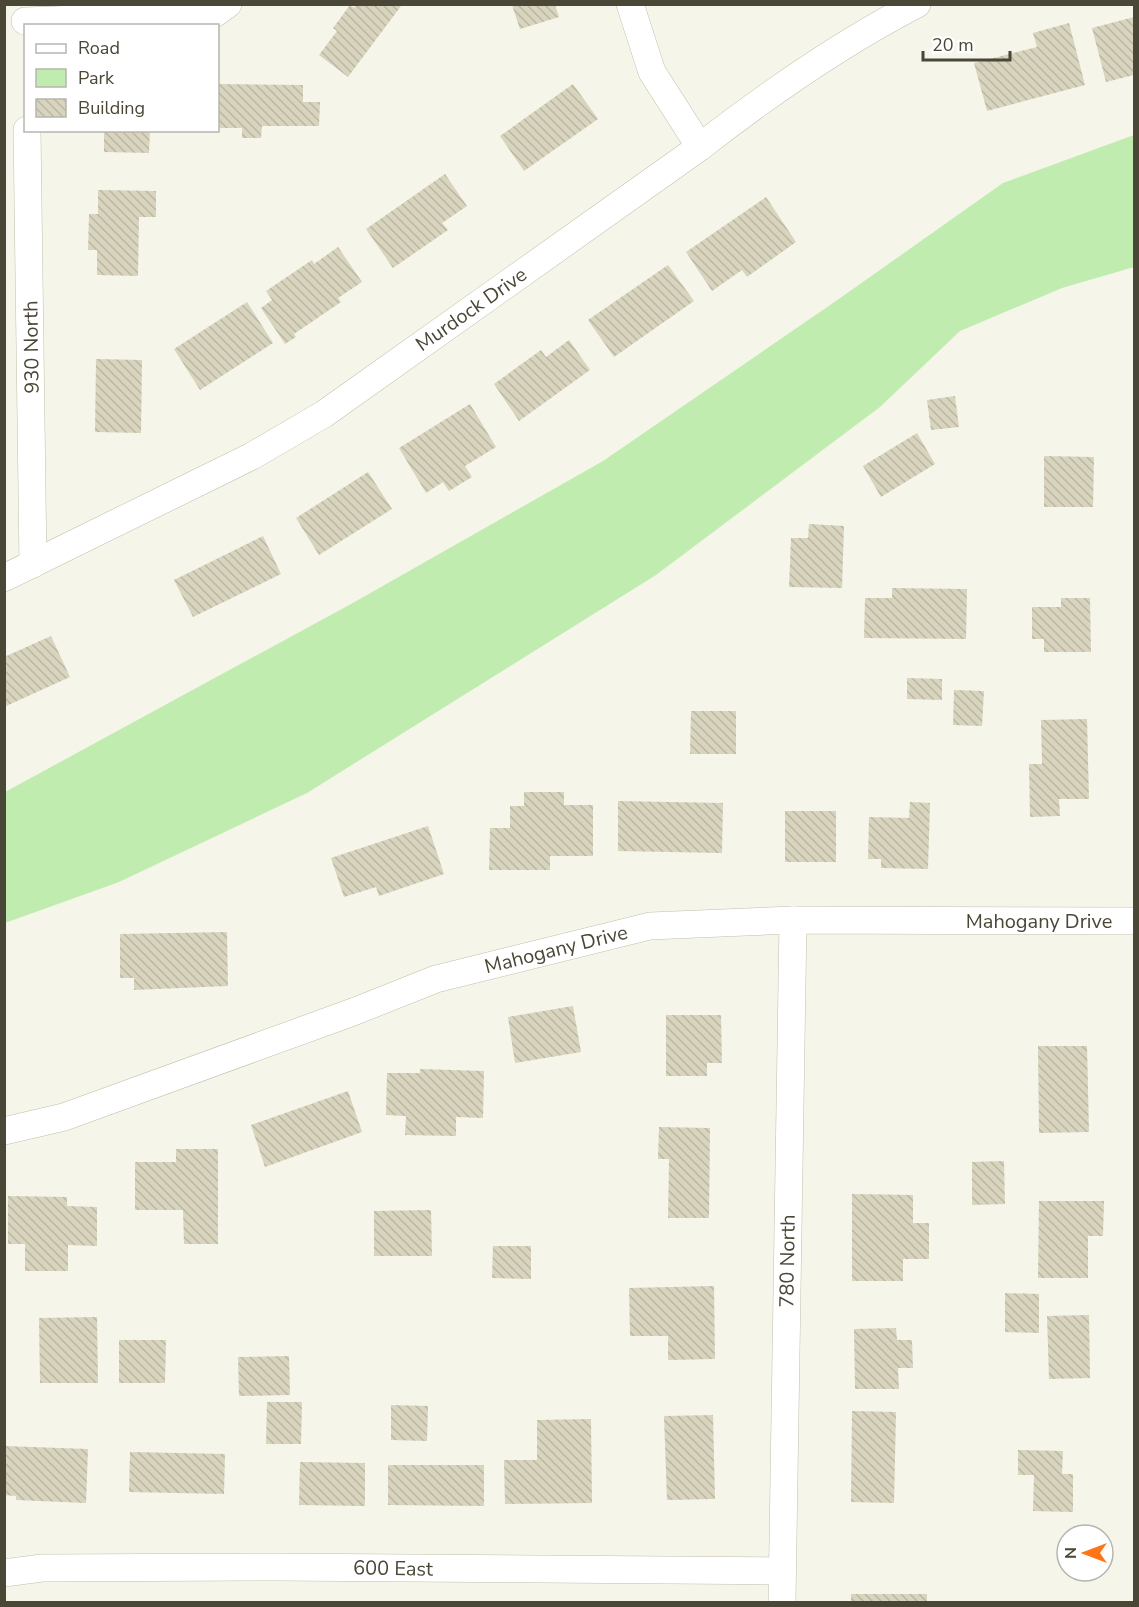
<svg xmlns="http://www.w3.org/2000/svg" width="1139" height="1607" font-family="'Nunito Sans',sans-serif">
  <defs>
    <pattern id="building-back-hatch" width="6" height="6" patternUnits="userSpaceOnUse" patternTransform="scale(1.5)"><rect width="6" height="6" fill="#d8d4be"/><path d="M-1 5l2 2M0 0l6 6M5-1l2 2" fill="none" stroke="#bbb7a4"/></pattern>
  </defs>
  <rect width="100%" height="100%" fill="#f5f5e9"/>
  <polygon fill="#c1ecb0" points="1134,135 1134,267 1062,288 960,331 880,407 656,575 307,793 119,882 5,923 5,792 351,604 603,461 836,301 1003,183"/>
  <g fill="url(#building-back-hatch)">
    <polygon points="357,4 399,4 401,6 348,77 319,55 337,31 333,28 350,5 354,8"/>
    <polygon points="512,5 555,5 559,17 520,29"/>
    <polygon points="1134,17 1134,75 1106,82 1092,28"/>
    <polygon points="1069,23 1085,85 987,111 974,63 1037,47 1033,33"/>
    <polygon points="218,84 303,85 303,102 320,102 319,126 262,126 261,138 242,138 242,128 218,128"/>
    <polygon points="573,84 598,119 524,171 500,136"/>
    <polygon points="104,130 150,130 149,153 104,152"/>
    <polygon points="445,174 467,206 442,223 448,230 393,268 366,229"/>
    <polygon points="98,190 156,191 156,217 139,217 138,276 97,275 97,250 88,250 89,214 98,214"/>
    <polygon points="766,197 796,242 747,277 742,270 712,291 686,252"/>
    <polygon points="338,247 362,282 338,298 341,302 294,334 296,337 285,344 261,308 272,300 266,291 312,260 314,264"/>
    <polygon points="668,265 694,301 614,357 588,320"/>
    <polygon points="247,302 273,343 200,390 174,349"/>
    <polygon points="569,340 590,370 519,421 494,384 541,350 546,357"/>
    <polygon points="96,359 142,360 141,433 95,432"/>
    <polygon points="955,396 959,427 931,430 927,400"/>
    <polygon points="470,404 496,447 465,466 472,477 449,491 443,482 426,493 399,448"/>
    <polygon points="917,433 935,464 881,497 863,466"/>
    <polygon points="1044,456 1094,457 1093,507 1044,507"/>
    <polygon points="368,472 392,509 319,555 296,518"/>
    <polygon points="809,524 844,526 842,588 789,587 791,538 808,538"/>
    <polygon points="263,536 281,574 193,617 174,580"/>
    <polygon points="892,588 967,589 966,639 864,638 865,598 892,598"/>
    <polygon points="1061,598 1090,598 1091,652 1044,652 1044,639 1032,639 1032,607 1061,607"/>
    <polygon points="51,636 70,677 4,707 4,657"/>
    <polygon points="907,678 942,679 942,700 907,699"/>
    <polygon points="954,690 984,691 982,726 953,725"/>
    <polygon points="691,711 736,711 736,754 690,754"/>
    <polygon points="1087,719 1089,799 1059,799 1060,816 1030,817 1029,764 1042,764 1041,720"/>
    <polygon points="524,792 564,792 564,805 593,805 593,856 550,856 550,870 489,870 490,828 510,828 510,806 524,806"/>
    <polygon points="618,801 723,803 722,853 618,851"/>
    <polygon points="910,802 930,803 928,869 881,868 881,859 868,859 869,817 909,818"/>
    <rect x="785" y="811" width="51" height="51"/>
    <polygon points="428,826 444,874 379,896 376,887 344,897 331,858"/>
    <polygon points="227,932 228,986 134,990 134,978 120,978 120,934"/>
    <polygon points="573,1006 581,1052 515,1063 508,1017"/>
    <polygon points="666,1015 721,1015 722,1063 707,1063 707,1076 666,1076"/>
    <polygon points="1038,1046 1087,1046 1089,1132 1039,1133"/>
    <polygon points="420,1069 484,1071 483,1118 456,1117 456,1136 405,1135 406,1116 386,1115 387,1073 420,1073"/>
    <polygon points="348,1091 362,1132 265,1167 251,1125"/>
    <polygon points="659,1127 710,1128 709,1218 668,1218 669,1159 658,1159"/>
    <polygon points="176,1149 218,1149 218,1244 184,1244 183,1210 135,1210 135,1162 176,1162"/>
    <polygon points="1004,1161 1005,1204 972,1205 972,1162"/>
    <polygon points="852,1194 913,1195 913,1223 929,1223 929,1259 903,1259 903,1281 852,1281"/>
    <polygon points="8,1196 67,1197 67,1206 97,1207 97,1246 68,1245 68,1271 25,1271 25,1244 8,1244"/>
    <polygon points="1039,1201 1104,1201 1103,1236 1088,1236 1088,1278 1038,1278"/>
    <polygon points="431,1210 432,1256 374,1256 374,1211"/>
    <polygon points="493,1246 531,1246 531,1279 492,1278"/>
    <polygon points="714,1286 715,1359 668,1360 668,1336 630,1336 629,1288"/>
    <polygon points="1005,1293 1039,1294 1039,1333 1005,1332"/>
    <polygon points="1089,1315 1090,1378 1049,1379 1047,1316"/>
    <polygon points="97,1317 98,1383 40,1383 39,1318"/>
    <polygon points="896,1328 897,1340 912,1340 913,1368 898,1368 899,1389 855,1389 854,1329"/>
    <polygon points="119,1340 166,1340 165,1383 119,1383"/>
    <polygon points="289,1356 290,1395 239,1396 238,1357"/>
    <polygon points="267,1402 302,1402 301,1444 266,1444"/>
    <polygon points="391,1405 428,1406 427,1441 391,1440"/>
    <polygon points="852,1411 896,1412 894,1503 851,1502"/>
    <polygon points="713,1415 715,1499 667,1500 664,1416"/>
    <polygon points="591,1419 592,1503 505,1504 504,1460 537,1460 537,1420"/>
    <polygon points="4,1446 88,1449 86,1503 16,1500 16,1496 4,1495"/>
    <polygon points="1018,1450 1063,1451 1062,1474 1073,1474 1073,1512 1033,1511 1034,1475 1018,1475"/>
    <polygon points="130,1452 225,1454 224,1494 129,1492"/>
    <polygon points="300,1462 365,1463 365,1506 299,1505"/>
    <polygon points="388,1465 484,1465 484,1506 388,1505"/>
    <rect x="851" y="1594" width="76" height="8"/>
  </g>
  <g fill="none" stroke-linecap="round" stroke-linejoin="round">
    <g stroke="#c2c0ab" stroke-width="28">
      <g id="minor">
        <polyline points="630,4 652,72 700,147"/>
        <polyline points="25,21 214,14 228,4"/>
        <polyline points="27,130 33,564"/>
        <path d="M 4,578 L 252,456 L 324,414 L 700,147 C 768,94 840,44 917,4"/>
        <polyline points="4,1131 64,1117 353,1012 436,979 650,926 793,920 1134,921"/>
        <polyline points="4,1573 42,1568 276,1567 782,1571"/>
        <polyline points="782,1602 793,920"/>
      </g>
    </g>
    <use href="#minor" stroke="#fff" stroke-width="27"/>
  </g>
  <g text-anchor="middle" stroke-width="4.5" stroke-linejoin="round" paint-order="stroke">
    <g font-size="20" fill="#4a4737" stroke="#fff">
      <text transform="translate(471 309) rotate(-35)" y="7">Murdock Drive</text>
      <text transform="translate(31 347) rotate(-91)" y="7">930 North</text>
      <text x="1039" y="928">Mahogany Drive</text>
      <text transform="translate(556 949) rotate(-14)" y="7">Mahogany Drive</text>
      <text transform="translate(787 1261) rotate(-89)" y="7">780 North</text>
      <text transform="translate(393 1568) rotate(1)" y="7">600 East</text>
    </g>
  </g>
  <rect width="1139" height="1607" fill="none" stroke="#4a4737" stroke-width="12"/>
  <rect x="24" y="24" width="195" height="108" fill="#ffffff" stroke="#b7b5af" stroke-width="1.5"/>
  <rect x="36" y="44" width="30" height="9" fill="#ffffff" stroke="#b7b5af" stroke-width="1.5"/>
  <text x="78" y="54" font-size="18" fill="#4a4737">Road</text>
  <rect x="36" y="69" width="30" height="18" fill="#c1ecb0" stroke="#b7b5af" stroke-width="1.5"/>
  <text x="78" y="84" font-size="18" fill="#4a4737">Park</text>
  <rect x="36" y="99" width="30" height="18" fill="url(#building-back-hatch)" stroke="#b7b5af" stroke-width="1.5"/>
  <text x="78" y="114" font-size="18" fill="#4a4737">Building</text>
  <g transform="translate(1085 1553) rotate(270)"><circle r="28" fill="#ffffff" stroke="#b7b5af" stroke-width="1.5"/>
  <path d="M0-4.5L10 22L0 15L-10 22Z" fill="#ff7516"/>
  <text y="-9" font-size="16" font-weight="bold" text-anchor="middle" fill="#4a4737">N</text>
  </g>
  <path d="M923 51v9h87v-9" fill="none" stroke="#4a4737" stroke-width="3"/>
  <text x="932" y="51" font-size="18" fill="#4a4737" stroke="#ffffff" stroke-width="4.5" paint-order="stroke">20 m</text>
</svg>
